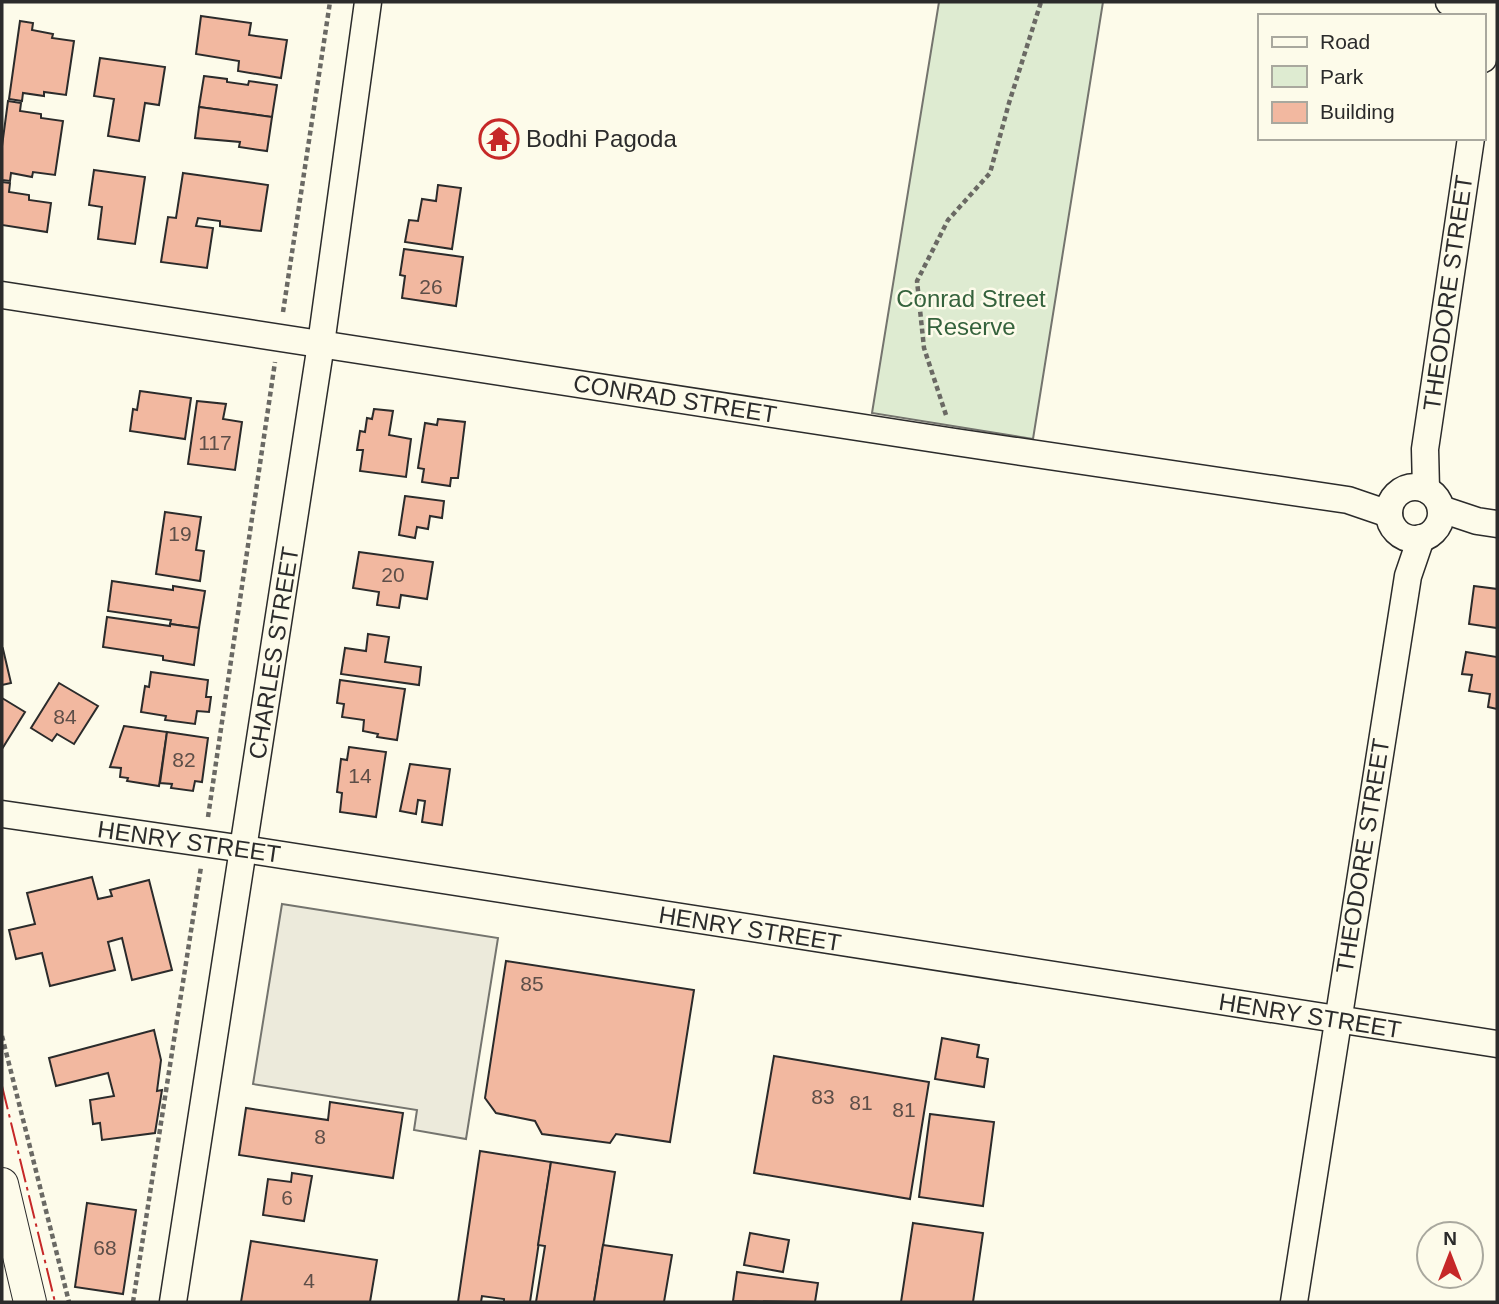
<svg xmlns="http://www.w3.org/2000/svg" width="1499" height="1304" font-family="Helvetica,sans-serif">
  <rect width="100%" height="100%" fill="#fdfbea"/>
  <polygon fill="#deebd1" stroke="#74746e" stroke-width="2" points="939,2 1103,2 1033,439 872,413"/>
  <polygon fill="#eceadb" stroke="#74746e" stroke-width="2" points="282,904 498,938 466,1139 414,1130 417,1110 253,1084"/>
  <g fill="#f2b8a0" stroke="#2b2b2b" stroke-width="2">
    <polygon points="201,16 251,23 249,35 287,40 281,78 238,71 239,61 196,54"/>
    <polygon points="20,21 33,23 32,30 53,34 52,38 74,41 66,95 44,92 44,96 23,93 22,101 9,99"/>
    <polygon points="100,58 165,67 159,105 145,103 139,141 108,136 114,99 94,96"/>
    <polygon points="204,76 227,79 227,82 248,85 249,81 277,85 272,117 199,107"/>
    <polygon points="8,101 21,103 20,111 41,114 41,118 63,121 55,175 33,172 32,177 11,173 10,181 2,180 2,146"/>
    <polygon points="199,107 272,117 267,151 239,147 240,142 195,138"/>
    <polygon points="94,170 145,177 135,244 98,239 102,207 89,205"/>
    <polygon points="183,173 268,185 261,231 220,226 220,221 198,218 196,226 213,228 207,268 161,262 168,217 176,218"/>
    <polygon points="2,182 10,183 9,192 29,195 29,200 51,203 47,232 2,225"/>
    <polygon points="438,185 461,188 452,249 405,242 409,220 418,221 422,199 436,201"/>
    <polygon points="404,249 463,257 456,306 402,298 405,276 400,275"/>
    <polygon points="140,391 191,398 185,439 130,431 133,409 137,410"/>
    <polygon points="197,401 226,404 223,419 242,422 235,470 188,464"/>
    <polygon points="374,409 393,411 389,435 411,439 406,477 360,471 363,450 357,450 360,431 365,432 367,418 372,419"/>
    <polygon points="438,419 465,422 458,478 451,478 450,486 422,482 424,469 418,468 425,423 437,425"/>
    <polygon points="405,496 444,501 442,518 430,516 428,529 417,527 415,538 399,535"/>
    <polygon points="165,512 201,517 196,550 204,551 200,581 156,574"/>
    <polygon points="359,552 433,562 427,599 401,595 399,608 377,605 379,592 353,588"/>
    <polygon points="112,581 173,590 173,586 205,591 199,628 170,624 171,620 108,611"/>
    <polygon points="1474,586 1497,589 1497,628 1469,624"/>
    <polygon points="107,617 170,626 170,624 199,628 194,665 163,660 163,656 103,647"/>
    <polygon points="368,634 389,637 385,662 421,667 419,685 341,674 345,648 366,651"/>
    <polygon points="3,649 11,683 2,685 2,650"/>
    <polygon points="1466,652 1497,657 1497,709 1488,707 1490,694 1469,691 1472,675 1462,674"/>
    <polygon points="151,672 208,680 206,697 211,697 209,712 197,711 195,724 165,720 166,716 141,712 145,686 149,687"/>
    <polygon points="340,680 405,689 397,740 377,737 378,734 363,731 364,720 342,717 344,704 337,703"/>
    <polygon points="59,683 98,706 74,744 57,734 52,741 31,728"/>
    <polygon points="2,698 25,712 2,749"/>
    <polygon points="124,726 167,732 159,786 127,781 128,778 120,777 121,768 110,767"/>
    <polygon points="167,732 208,738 202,782 195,781 193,791 171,788 172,784 160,783"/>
    <polygon points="349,747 386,752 376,817 340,812 342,793 337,792 341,759 347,760"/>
    <polygon points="410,764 450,769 442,825 422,822 425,801 418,800 416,814 400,811"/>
    <polygon points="92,877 98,899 112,896 110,890 149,880 172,970 132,980 122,938 108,942 115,970 50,986 42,953 16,959 9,930 35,924 27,893"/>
    <polygon points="506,961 694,990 670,1142 616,1134 610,1143 542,1134 535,1121 496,1113 485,1098"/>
    <polygon points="154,1030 161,1060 157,1091 162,1090 155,1133 102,1140 100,1123 93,1124 90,1100 114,1096 108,1073 56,1086 49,1058"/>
    <polygon points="942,1038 979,1045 977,1057 988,1059 984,1087 935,1079"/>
    <polygon points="774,1056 929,1082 910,1199 754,1173"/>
    <polygon points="330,1102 403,1113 393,1178 239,1155 246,1108 328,1120"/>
    <polygon points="930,1114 994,1122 983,1206 919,1197"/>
    <polygon points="480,1151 551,1162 530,1302 504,1302 504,1299 482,1296 481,1302 458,1302"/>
    <polygon points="551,1162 615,1172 594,1302 536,1302 545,1246 538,1245"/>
    <polygon points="292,1173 312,1176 304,1221 263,1215 268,1179 291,1182"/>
    <polygon points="87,1203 136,1210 123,1294 75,1287"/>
    <polygon points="913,1223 983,1233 973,1302 901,1302"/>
    <polygon points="750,1233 789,1240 783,1272 744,1265"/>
    <polygon points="251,1241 377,1260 370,1302 241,1302"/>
    <polygon points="603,1245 672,1255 664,1302 594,1302"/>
    <polygon points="737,1272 818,1283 815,1302 733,1301"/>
  </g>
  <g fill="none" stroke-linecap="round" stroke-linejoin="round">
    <g stroke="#2b2b2b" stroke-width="29">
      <g id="minor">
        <polyline points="1449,2 1497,9"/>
        <polyline points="1483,59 1492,2"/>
        <polyline points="2,295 955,442 1348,500 1389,514"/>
        <circle cx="1415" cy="513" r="26"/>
        <polyline points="1426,489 1425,449 1471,138"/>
        <polyline points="1441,509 1477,521 1497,524"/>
        <polyline points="2,814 244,849 1497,1044"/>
        <polyline points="173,1302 321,344 368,2"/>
        <polyline points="1294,1302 1408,576 1421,538"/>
      </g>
    </g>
    <g stroke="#2b2b2b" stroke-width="34">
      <polyline id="tertiary" points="2,1184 30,1302"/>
    </g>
    <g stroke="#6a6964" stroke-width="4.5" stroke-dasharray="5 3.5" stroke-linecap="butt">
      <polyline points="283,312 330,2"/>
      <polyline points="946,415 924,348 917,281 948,220 990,173 1009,103 1041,2"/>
      <polyline points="208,817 275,362"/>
      <polyline points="2,1036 69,1302"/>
      <polyline points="133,1302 201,867"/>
    </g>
    <use href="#minor" stroke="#fdfbea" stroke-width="26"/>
    <use href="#tertiary" stroke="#fdfbea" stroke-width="32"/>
    <polyline stroke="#c62828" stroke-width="2" stroke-dasharray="24 5 3.5 5" stroke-linecap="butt" points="2,1086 55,1302"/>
  </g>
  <defs>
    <g id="temple-ring" transform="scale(2.0125)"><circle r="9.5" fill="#fdfbea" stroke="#c62828" stroke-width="1.5"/><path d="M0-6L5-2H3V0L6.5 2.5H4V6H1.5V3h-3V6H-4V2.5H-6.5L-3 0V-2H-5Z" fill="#c62828"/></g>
  </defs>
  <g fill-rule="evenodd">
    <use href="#temple-ring" x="499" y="139"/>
  </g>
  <g text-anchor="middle" stroke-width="5" stroke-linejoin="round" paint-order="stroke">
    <g font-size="21" fill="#5d4e48">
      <text x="431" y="294">26</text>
      <text x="215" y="450">117</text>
      <text x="180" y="541">19</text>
      <text x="393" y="582">20</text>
      <text x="65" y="724">84</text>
      <text x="184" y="767">82</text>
      <text x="360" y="783">14</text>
      <text x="532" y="991">85</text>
      <text x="823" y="1104">83</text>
      <text x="861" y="1110">81</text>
      <text x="904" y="1117">81</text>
      <text x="320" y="1144">8</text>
      <text x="287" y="1205">6</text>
      <text x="105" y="1255">68</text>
      <text x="309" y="1288">4</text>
    </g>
    <g font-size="24" fill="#2b2b2b" stroke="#fdfbea" text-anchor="start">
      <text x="526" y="147">Bodhi Pagoda</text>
    </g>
    <g font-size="24" fill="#2b2b2b" stroke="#fdfbea">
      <text transform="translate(1448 293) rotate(-82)" y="8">THEODORE STREET</text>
      <text transform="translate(675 399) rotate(9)" y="8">CONRAD STREET</text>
      <text transform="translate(274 653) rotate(-81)" y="8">CHARLES STREET</text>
      <text transform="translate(189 842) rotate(8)" y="8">HENRY STREET</text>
      <text transform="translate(1363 856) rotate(-81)" y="8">THEODORE STREET</text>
      <text transform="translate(750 929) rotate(9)" y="8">HENRY STREET</text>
      <text transform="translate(1310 1016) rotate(9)" y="8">HENRY STREET</text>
    </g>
    <g font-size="24" fill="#34623c" stroke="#fdfbea">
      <text x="971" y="307">Conrad Street<tspan x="971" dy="28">Reserve</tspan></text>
    </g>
  </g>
  <rect width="1499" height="1304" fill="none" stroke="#2b2b2b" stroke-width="7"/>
  <rect x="1258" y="14" width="228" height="126" fill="#fdfbea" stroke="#a9a89e" stroke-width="2"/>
  <rect x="1272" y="37" width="35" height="10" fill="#fdfbea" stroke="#a9a89e" stroke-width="2"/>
  <text x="1320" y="49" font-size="21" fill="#2b2b2b">Road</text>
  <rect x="1272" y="66" width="35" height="21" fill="#deebd1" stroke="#a9a89e" stroke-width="2"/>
  <text x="1320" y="84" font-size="21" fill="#2b2b2b">Park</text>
  <rect x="1272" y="102" width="35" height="21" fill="#f2b8a0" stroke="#a9a89e" stroke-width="2"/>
  <text x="1320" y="119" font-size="21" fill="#2b2b2b">Building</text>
  <g transform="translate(1450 1255)"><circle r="33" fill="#fdfbea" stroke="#a9a89e" stroke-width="2"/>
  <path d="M0-5L12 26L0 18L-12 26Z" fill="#c62828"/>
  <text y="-10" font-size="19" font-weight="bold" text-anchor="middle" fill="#2b2b2b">N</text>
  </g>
</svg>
